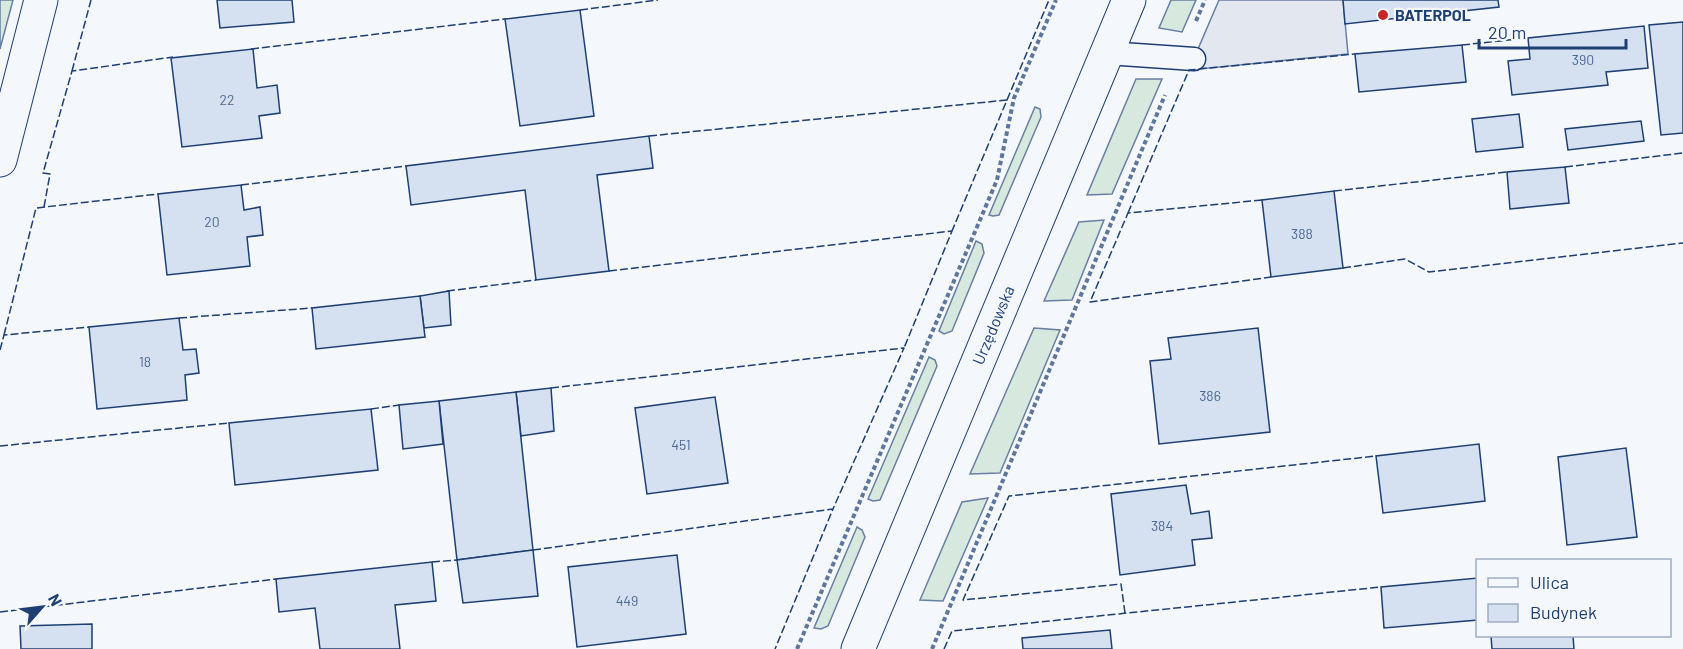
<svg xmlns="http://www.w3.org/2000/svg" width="1683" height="649" font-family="Barlow,sans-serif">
  <rect width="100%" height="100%" fill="#f4f7fb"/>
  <g fill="#d7e8df" stroke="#687fa3" stroke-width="1.5">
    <polygon points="0,0 13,0 0,49"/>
    <polygon points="1171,0 1196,0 1182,32 1159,28"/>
    <polygon points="1136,79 1162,79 1112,194 1087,195"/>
    <polygon points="1035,107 1040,109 1041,117 999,215 993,216 989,215"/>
    <polygon points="1104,220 1072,300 1044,301 1079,222"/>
    <polygon points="976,241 982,244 984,253 952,331 944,334 939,331"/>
    <polygon points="1034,328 1060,330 1000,473 970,474"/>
    <polygon points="929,357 935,360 937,366 880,500 873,501 868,499"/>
    <polygon points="988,498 943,601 920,600 962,502"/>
    <polygon points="857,527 862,530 865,537 828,626 821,629 814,628"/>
  </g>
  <polygon fill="#e3e8f0" stroke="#687fa3" stroke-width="1.5" points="1219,0 1343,0 1348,54 1189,70"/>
  <g fill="#d5e0f0" stroke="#1d3f73" stroke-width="1.5">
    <polygon points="217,0 292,0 294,22 220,28"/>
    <polygon points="1343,0 1498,0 1499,7 1345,24"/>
    <polygon points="580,10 594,116 520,126 505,19"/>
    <polygon points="1683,22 1683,133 1661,135 1649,25"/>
    <polygon points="1644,26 1648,68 1606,72 1608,85 1512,95 1508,61 1530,59 1528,38"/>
    <polygon points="1462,45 1466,82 1359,92 1355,54"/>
    <polygon points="253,49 257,88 277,85 280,113 259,116 262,138 182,147 171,58"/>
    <polygon points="1519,114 1523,147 1476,152 1472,119"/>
    <polygon points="1641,121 1644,141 1568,150 1565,129"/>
    <polygon points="649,136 653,168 597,175 609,271 536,280 525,190 411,205 406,166"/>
    <polygon points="1565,167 1569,203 1510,209 1507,172"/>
    <polygon points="241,185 244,210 260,207 263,235 247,237 250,266 167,275 158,194"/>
    <polygon points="1334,191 1343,268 1271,277 1262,200"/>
    <polygon points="449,291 451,325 424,328 420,296"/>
    <polygon points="420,296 425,337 316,349 312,308"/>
    <polygon points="179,318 183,350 196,349 199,373 185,375 187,400 97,409 89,327"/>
    <polygon points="1258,328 1270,432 1159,444 1150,361 1171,359 1168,338"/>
    <polygon points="551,388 554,431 521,436 516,392"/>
    <polygon points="516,392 533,550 457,560 439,401"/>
    <polygon points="715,397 728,483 647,494 635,408"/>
    <polygon points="439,401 443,444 403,449 399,405"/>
    <polygon points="371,409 378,470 235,485 229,423"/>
    <polygon points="1479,444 1485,501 1383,513 1376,456"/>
    <polygon points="1626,448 1637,537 1567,545 1558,457"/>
    <polygon points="1186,485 1191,514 1209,511 1212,538 1192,540 1195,565 1120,575 1111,494"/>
    <polygon points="533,550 538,596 463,603 457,560"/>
    <polygon points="677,555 686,634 577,647 568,567"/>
    <polygon points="432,562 436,601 395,605 400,649 320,649 315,608 279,612 276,579"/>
    <polygon points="1478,578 1478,620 1384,628 1381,587"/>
    <polygon points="92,624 92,649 21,649 20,626"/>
    <polygon points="1110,630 1112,649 1023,649 1022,638"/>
    <polygon points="1491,636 1573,636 1574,649 1492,649"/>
  </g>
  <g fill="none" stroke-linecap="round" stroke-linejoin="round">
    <g stroke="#1d3f73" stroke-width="25">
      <polyline id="lane" points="1107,53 1194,59"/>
    </g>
    <g stroke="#1d3f73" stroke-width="35">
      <g id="secondary">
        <polyline points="0,160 41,0"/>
        <path id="s1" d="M 858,649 L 1129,0"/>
      </g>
    </g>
    <g stroke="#5e769c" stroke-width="4" stroke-dasharray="4.5 3" stroke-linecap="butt">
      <polyline points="1196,21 1205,0"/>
      <polyline points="797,649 997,180 1014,98 1056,0"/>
      <polyline points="932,649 1165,95"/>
    </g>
    <use href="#lane" stroke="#f4f7fb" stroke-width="22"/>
    <use href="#secondary" stroke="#f4f7fb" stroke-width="33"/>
    <g stroke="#1d3f73" stroke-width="1.5" stroke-dasharray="8 3" stroke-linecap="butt">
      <polyline points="580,10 658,0"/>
      <polyline points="1462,45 1528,38"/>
      <polyline points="251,49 505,19"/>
      <polyline points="72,71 91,0"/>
      <polyline points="1007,100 1049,0"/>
      <polyline points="649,136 1007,100 952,231"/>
      <polyline points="1565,167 1683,153"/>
      <polyline points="241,185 406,166"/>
      <polyline points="1334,191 1507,172"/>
      <polyline points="1262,200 1128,213 1090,302 1271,277"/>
      <polyline points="44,207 50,174 43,173 72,71 173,57"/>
      <polyline points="1128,213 1189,70 1355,54"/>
      <polyline points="1343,268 1405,259 1429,272 1683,243"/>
      <polyline points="609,271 952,231 904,348"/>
      <polyline points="447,291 536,280"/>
      <polyline points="179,318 312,308"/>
      <polyline points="4,335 36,208 158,194"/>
      <polyline points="0,350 4,335 89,327"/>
      <polyline points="551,388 904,348 833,509"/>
      <polyline points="371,409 399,405"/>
      <polyline points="0,446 229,423"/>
      <polyline points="533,550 833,509 775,649"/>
      <polyline points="432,562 457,560"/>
      <polyline points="0,612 276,579"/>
      <polyline points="1125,613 1121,584 963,600 1009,496 1376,456"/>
      <polyline points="944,649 952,631 1381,587"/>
    </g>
  </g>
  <circle fill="#c62828" stroke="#f4f7fb" stroke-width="2" cx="1383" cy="15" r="6"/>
  <g text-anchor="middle" stroke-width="4.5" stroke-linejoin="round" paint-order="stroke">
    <g font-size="14" fill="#4b6792">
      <text x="1583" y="65">390</text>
      <text x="227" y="105">22</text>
      <text x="212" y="227">20</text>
      <text x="1302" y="239">388</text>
      <text x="145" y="367">18</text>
      <text x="1210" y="401">386</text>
      <text x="681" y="450">451</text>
      <text x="1162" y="531">384</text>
      <text x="627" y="606">449</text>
    </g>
    <g font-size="16" font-weight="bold" fill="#1d3f73" stroke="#f4f7fb" text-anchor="start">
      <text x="1395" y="21">BATERPOL</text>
    </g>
    <g font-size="16" fill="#1d3f73" stroke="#f4f7fb">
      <text dy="6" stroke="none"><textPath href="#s1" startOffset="351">Urzędowska</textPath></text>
    </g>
  </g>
  <rect x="1476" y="559" width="195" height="78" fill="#f4f7fb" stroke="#9eadc5" stroke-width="1.5"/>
  <rect x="1488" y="578" width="30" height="9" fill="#f4f7fb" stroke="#9eadc5" stroke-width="1.5"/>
  <text x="1530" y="589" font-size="18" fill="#1d3f73">Ulica</text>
  <rect x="1488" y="604" width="30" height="18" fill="#d5e0f0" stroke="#9eadc5" stroke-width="1.5"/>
  <text x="1530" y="619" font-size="18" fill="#1d3f73">Budynek</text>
  <g transform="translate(42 607) rotate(62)" stroke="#f4f7fb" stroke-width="4.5" paint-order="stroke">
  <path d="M0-4.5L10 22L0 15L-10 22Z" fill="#1d3f73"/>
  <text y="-9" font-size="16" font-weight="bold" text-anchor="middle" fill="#1d3f73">N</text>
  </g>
  <path d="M1479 39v9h147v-9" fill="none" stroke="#1d3f73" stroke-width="3"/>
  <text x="1488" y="39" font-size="18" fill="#1d3f73" stroke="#f4f7fb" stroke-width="4.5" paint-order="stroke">20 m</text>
</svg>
